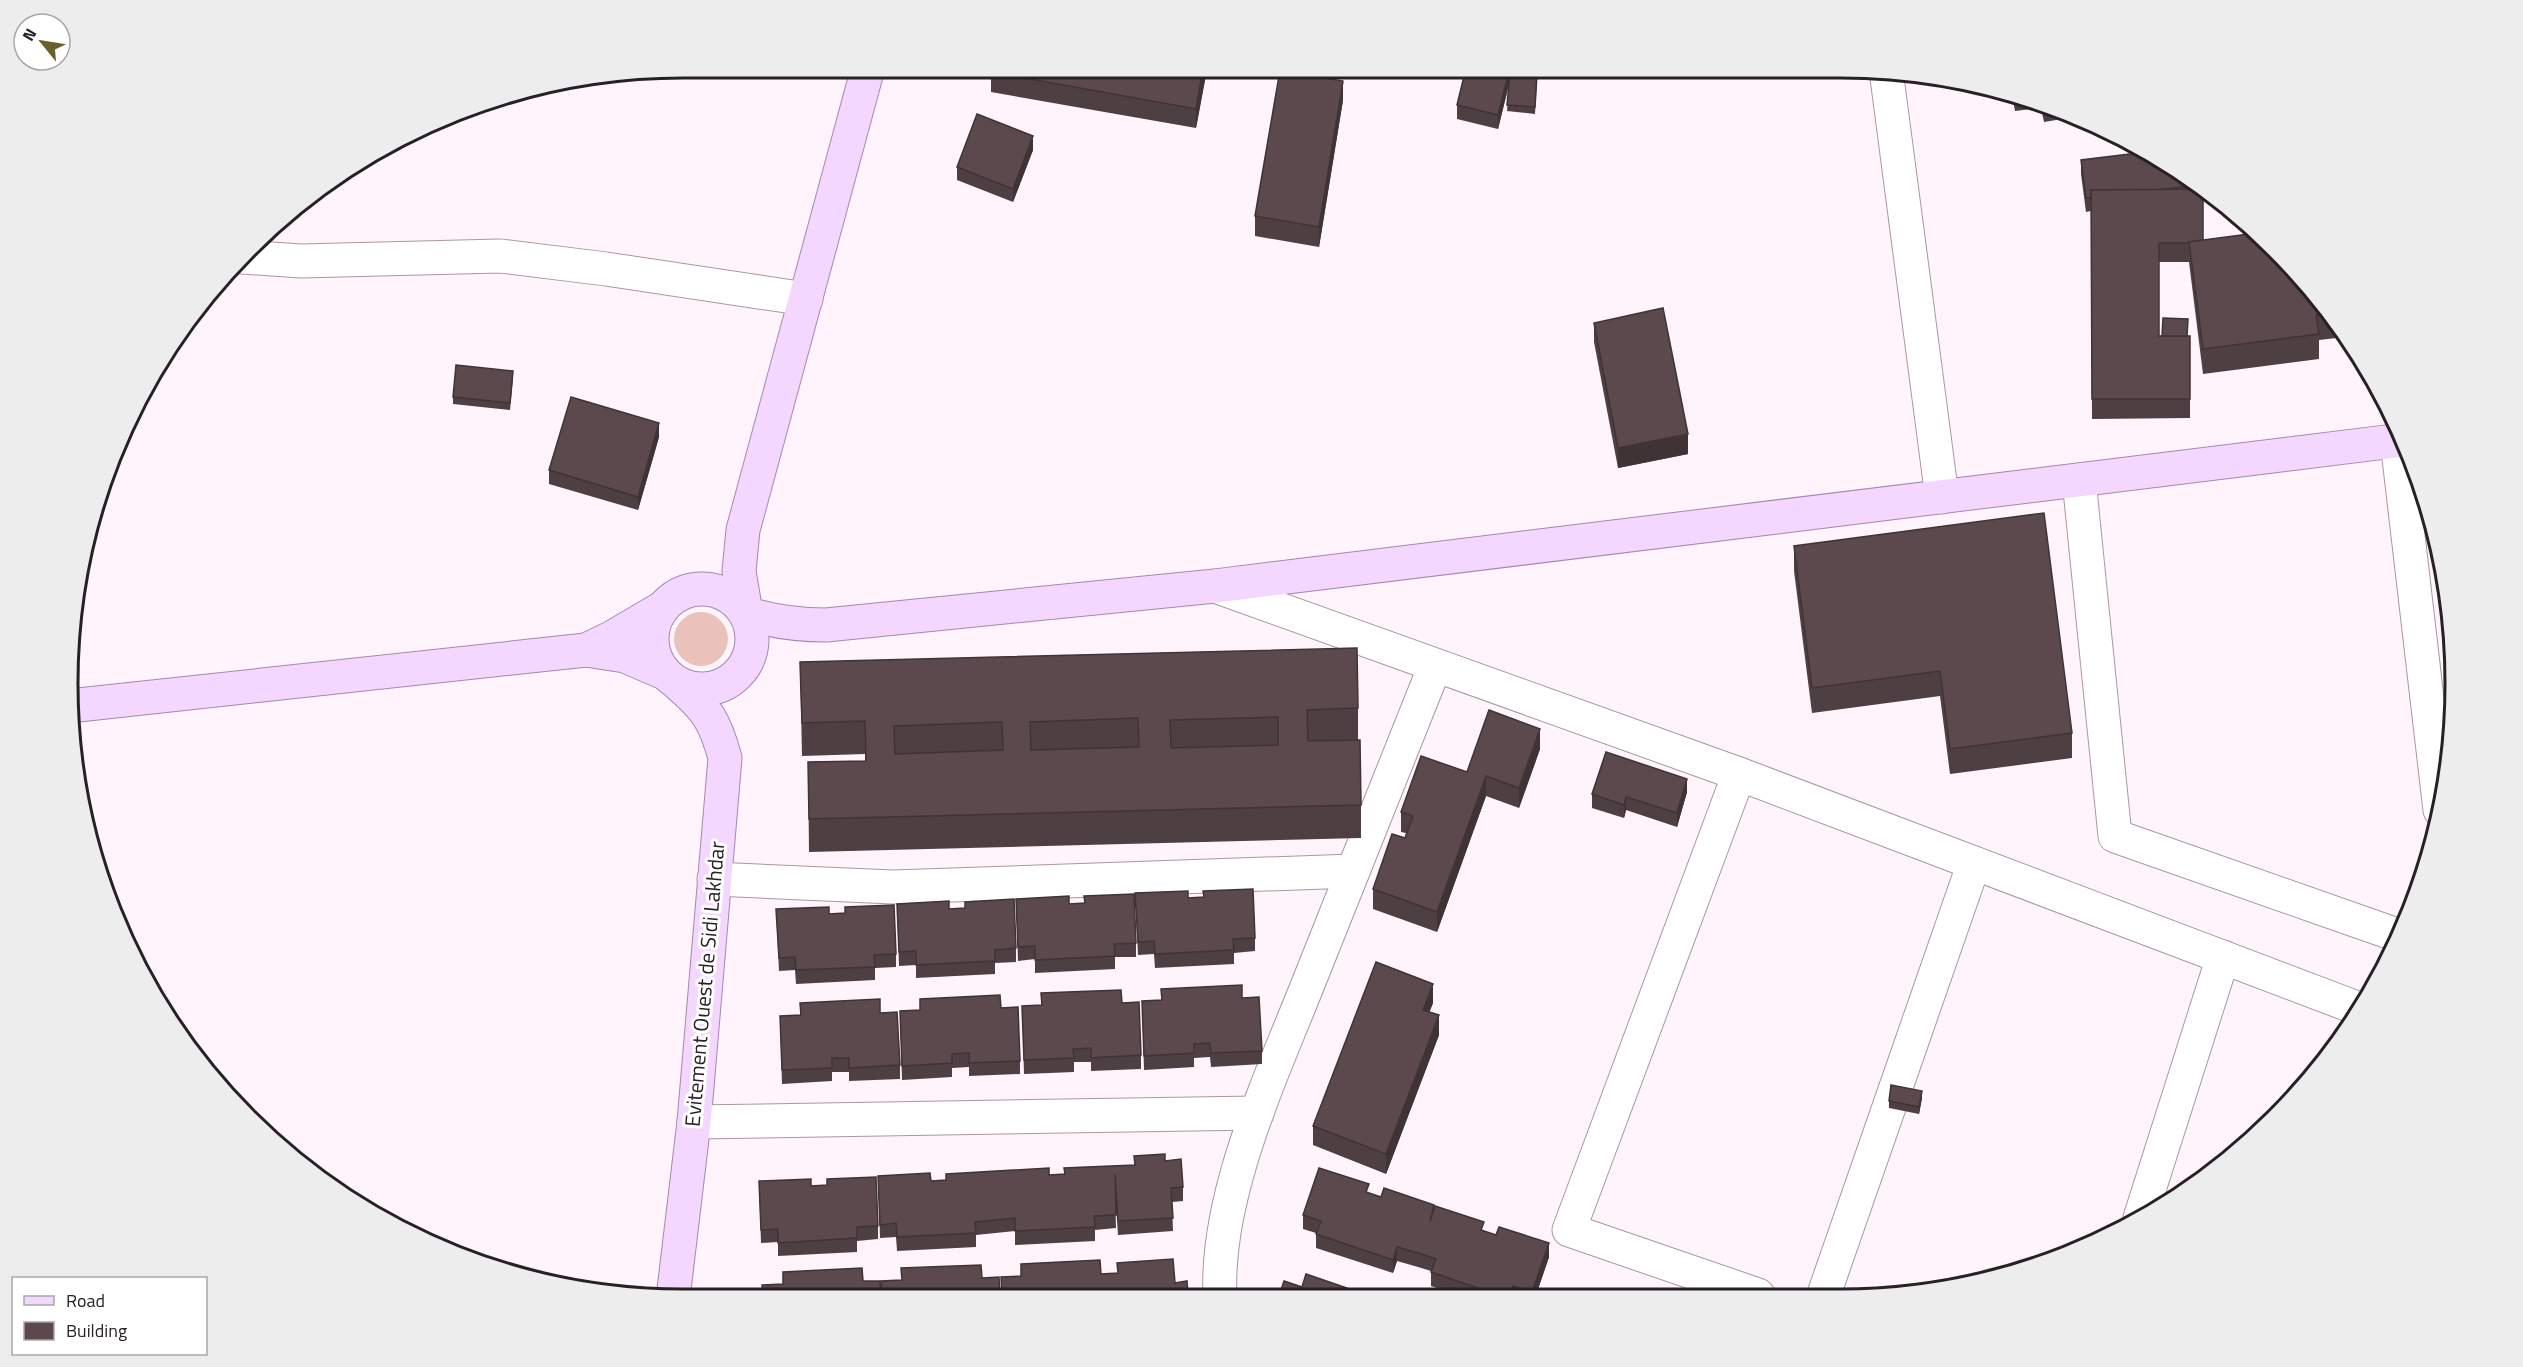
<svg xmlns="http://www.w3.org/2000/svg" width="2523" height="1367" font-family="'Titillium Web',sans-serif">
  <rect width="100%" height="100%" fill="#fff4fb"/>
  <circle fill="#ebc1bc" cx="701" cy="639" r="27"/>
  <g fill="none" stroke-linecap="round" stroke-linejoin="round">
    <g stroke="#a897a2" stroke-width="35">
      <g id="minor">
        <polyline points="1886,70 1942,497"/>
        <polyline points="242,257 301,261 500,256 606,269 806,299"/>
        <polyline points="2397,441 2440,810"/>
        <polyline points="2079,480 2115,836 2400,936"/>
        <polyline points="1215,586 1739,774 2357,1008"/>
        <polyline points="1739,774 1569,1230 1758,1295"/>
        <polyline points="714,879 893,887 1353,871"/>
        <polyline points="694,1122 1257,1113"/>
        <polyline points="2140,1218 2223,957"/>
        <polyline points="1824,1294 1974,863"/>
        <path d="M 1220,1296 C 1215,1194 1273,1073 1310,979 C 1352,874 1394,770 1435,666"/>
      </g>
    </g>
    <g stroke="#a686b2" stroke-width="35">
      <g id="major">
        <path d="M 868,68 L 743,530 L 739,571 L 746,613 C 773,622 797,625 826,625 L 1215,586 L 2402,440"/>
        <circle cx="702" cy="639" r="50"/>
        <polyline points="586,650 611,638 662,608"/>
        <polyline points="69,706 586,650 625,656 662,672"/>
        <path d="M 673,1298 L 694,1122 L 725,758 C 715,721 707,709 679,685"/>
      </g>
    </g>
    <use href="#minor" stroke="#fff" stroke-width="33"/>
    <use href="#major" stroke="#f3d7fe" stroke-width="33"/>
  </g>
  <g fill="#4e3f42">
    <polygon points="1207,68 1196,128 991,92 991,72"/>
    <polygon points="1466,68 1513,68 1512,73 1537,81 1535,114 1507,111 1509,84 1498,129 1457,119 1457,105"/>
    <polygon points="2012,94 2074,117 2044,122 2041,108 2015,111"/>
    <polygon points="1343,100 1319,247 1255,236 1255,216"/>
    <polygon points="1033,150 1013,202 957,180 957,167"/>
    <polygon points="2146,152 2201,186 2203,240 2303,278 2345,337 2319,340 2319,359 2203,374 2189,262 2159,262 2159,336 2190,336 2190,418 2092,419 2091,211 2086,212 2081,174 2081,160"/>
    <polygon points="1594,323 1688,454 1618,468 1594,342"/>
    <polygon points="513,378 510,410 453,404 453,397"/>
    <polygon points="659,437 638,510 549,484 549,470"/>
    <polygon points="1794,546 2072,733 2072,758 1950,774 1940,696 1812,713 1794,571"/>
    <polygon points="800,662 1358,708 1358,740 1361,805 1361,838 809,852 808,762 865,761 865,754 802,756"/>
    <polygon points="1540,749 1519,808 1486,796 1437,932 1373,909 1373,889 1405,838 1406,833 1401,832 1401,812 1467,772"/>
    <polygon points="1687,792 1677,827 1626,810 1624,818 1592,808 1592,794"/>
    <polygon points="1135,893 1188,898 1255,938 1255,951 1234,953 1234,964 1155,968 1154,954 1138,955"/>
    <polygon points="1084,896 1136,943 1136,957 1115,957 1115,969 1035,973 1035,959 1018,961 1016,899 1069,904 1084,903"/>
    <polygon points="897,904 949,909 1016,948 1016,962 995,963 995,974 916,978 916,965 899,966"/>
    <polygon points="845,907 896,954 896,967 875,968 875,980 796,984 795,970 779,971 776,909 829,914 845,913"/>
    <polygon points="1161,989 1242,998 1262,1051 1262,1064 1211,1067 1210,1057 1194,1058 1194,1067 1144,1070 1142,1001 1161,1000"/>
    <polygon points="1041,993 1122,1003 1141,1055 1141,1069 1091,1071 1091,1062 1074,1062 1074,1072 1024,1074 1022,1006 1041,1005"/>
    <polygon points="920,999 1001,1008 1020,1061 1020,1074 969,1076 969,1067 952,1068 952,1077 902,1080 900,1011 920,1010"/>
    <polygon points="800,1003 880,1013 900,1065 900,1079 849,1081 849,1072 832,1072 832,1081 782,1084 780,1016 800,1015"/>
    <polygon points="1433,1003 1429,1012 1439,1035 1386,1174 1313,1145 1313,1126"/>
    <polygon points="1922,1098 1919,1114 1889,1108 1889,1101"/>
    <polygon points="1134,1156 1165,1161 1183,1187 1183,1201 1172,1202 1173,1231 1118,1235 1115,1190 1116,1228 1095,1230 1095,1241 1015,1245 1015,1231 976,1235 976,1247 897,1251 896,1237 880,1238 878,1176 931,1181 946,1180 946,1174 1049,1175 1064,1175 1064,1168 1134,1165"/>
    <polygon points="759,1181 811,1186 878,1226 878,1239 857,1241 857,1252 778,1256 778,1242 761,1243"/>
    <polygon points="1369,1193 1381,1197 1434,1209 1484,1231 1549,1257 1536,1295 1461,1296 1431,1286 1431,1271 1418,1267 1397,1261 1393,1273 1316,1248 1316,1233 1303,1229 1303,1215"/>
  </g>
  <g fill="#403336">
    <polygon points="1203,68 1207,68 1207,70 1196,128 1196,109"/>
    <polygon points="1510,68 1513,68 1498,129 1498,115"/>
    <polygon points="1343,81 1343,100 1319,247 1319,227"/>
    <polygon points="1033,136 1033,150 1013,202 1013,189"/>
    <polygon points="659,423 659,437 638,510 638,497"/>
    <polygon points="1688,434 1688,454 1618,468 1618,448"/>
    <polygon points="1540,729 1540,749 1519,808 1519,788"/>
    <polygon points="1486,776 1486,796 1437,932 1437,912"/>
    <polygon points="1687,779 1687,792 1677,827 1677,813"/>
    <polygon points="1626,797 1626,810 1624,818 1624,805"/>
    <polygon points="1433,984 1433,1003 1423,1029 1423,1010"/>
    <polygon points="1439,1015 1439,1035 1386,1174 1386,1154"/>
    <polygon points="1922,1091 1922,1098 1919,1114 1919,1107"/>
    <polygon points="1549,1243 1549,1257 1536,1295 1532,1295 1532,1292"/>
    <polygon points="1397,1247 1397,1261 1393,1273 1393,1260"/>
    <polygon points="1513,1286 1513,1295 1509,1295"/>
  </g>
  <g fill="#5b494d" stroke="#403336" stroke-width="1.5" fill-rule="evenodd">
    <polygon points="992,68 1203,68 1196,109 991,72"/>
    <polygon points="1466,68 1510,68 1498,115 1457,105"/>
    <polygon points="1280,70 1343,81 1319,227 1255,216"/>
    <polygon points="1510,72 1537,74 1535,107 1507,105"/>
    <polygon points="977,114 1033,136 1013,189 957,167"/>
    <polygon points="2146,152 2198,185 2157,190 2091,190 2091,198 2086,198 2081,160"/>
    <polygon points="2203,189 2203,240 2189,242 2190,243 2159,243 2159,336 2190,336 2190,399 2092,399 2091,190"/>
    <polygon points="2256,233 2303,278 2329,314 2316,315 2319,334 2203,349 2189,242"/>
    <polygon points="1663,308 1688,434 1618,448 1594,323"/>
    <polygon points="2163,318 2188,319 2187,336 2162,336"/>
    <polygon points="456,365 513,371 510,403 453,397"/>
    <polygon points="571,397 659,423 638,497 549,470"/>
    <polygon points="2044,513 2072,733 1950,749 1940,671 1812,688 1794,546"/>
    <path d="M 1357,648 L 1358,708 L 1307,710 L 1308,741 L 1360,740 L 1361,805 L 809,819 L 808,762 L 866,761 L 865,721 L 802,723 L 800,662 ZM 1278,717 L 1278,745 L 1171,748 L 1170,720 ZM 1138,718 L 1139,747 L 1031,750 L 1030,722 ZM 1002,722 L 1003,750 L 895,754 L 894,726 Z"/>
    <polygon points="1489,710 1540,729 1519,788 1486,776 1437,912 1373,889 1392,834 1405,838 1413,816 1401,812 1421,756 1467,772"/>
    <polygon points="1606,752 1687,779 1677,813 1626,797 1624,805 1592,794"/>
    <polygon points="1253,889 1255,938 1233,939 1234,950 1155,954 1154,941 1138,942 1135,893 1188,891 1188,898 1204,897 1203,891"/>
    <polygon points="1134,894 1136,943 1114,944 1115,956 1035,960 1035,946 1018,947 1016,899 1069,896 1069,904 1085,903 1084,896"/>
    <polygon points="1014,899 1016,948 995,950 995,961 916,965 916,951 899,952 897,904 949,901 949,909 965,908 965,902"/>
    <polygon points="894,905 896,954 874,955 875,967 796,970 795,957 779,958 776,909 829,907 829,914 845,913 845,907"/>
    <polygon points="1376,962 1433,984 1423,1010 1439,1015 1386,1154 1313,1126"/>
    <polygon points="1242,985 1242,998 1259,997 1262,1051 1211,1053 1210,1043 1194,1044 1194,1053 1144,1056 1142,1001 1162,1000 1161,989"/>
    <polygon points="1121,990 1122,1003 1139,1002 1141,1055 1091,1058 1091,1048 1073,1049 1074,1058 1024,1060 1022,1006 1042,1005 1041,993"/>
    <polygon points="1000,995 1001,1008 1018,1007 1020,1061 969,1063 969,1053 952,1054 952,1063 902,1066 900,1011 920,1010 920,999"/>
    <polygon points="880,999 880,1013 897,1012 900,1065 849,1068 849,1058 832,1058 832,1068 782,1070 780,1016 801,1015 800,1003"/>
    <polygon points="1891,1085 1922,1091 1919,1107 1889,1101"/>
    <polygon points="1165,1154 1165,1161 1181,1159 1183,1187 1171,1188 1173,1218 1118,1221 1115,1174 1116,1215 1094,1216 1095,1227 1015,1231 1015,1218 975,1222 976,1233 897,1237 896,1223 880,1225 878,1176 930,1173 931,1181 946,1180 946,1174 1049,1168 1049,1175 1065,1174 1064,1168 1135,1165 1134,1156"/>
    <polygon points="1319,1168 1369,1184 1366,1192 1381,1197 1384,1188 1434,1205 1430,1222 1435,1206 1484,1222 1481,1230 1496,1235 1499,1227 1549,1243 1532,1292 1513,1286 1509,1295 1501,1296 1431,1272 1436,1259 1418,1253 1397,1247 1393,1260 1316,1234 1321,1221 1303,1215"/>
    <polygon points="876,1177 878,1226 857,1227 857,1238 778,1243 778,1229 761,1230 759,1181 811,1179 811,1186 827,1185 827,1179"/>
    <polygon points="1173,1259 1175,1283 1187,1281 1188,1296 1002,1297 1001,1277 1021,1276 1021,1264 1100,1260 1101,1274 1118,1273 1117,1263"/>
    <polygon points="981,1265 982,1278 999,1277 1000,1297 882,1297 881,1281 902,1280 901,1268"/>
    <polygon points="862,1268 863,1281 880,1281 881,1297 763,1298 762,1285 783,1284 783,1272"/>
    <polygon points="1306,1274 1370,1296 1279,1296 1284,1281 1302,1287"/>
  </g>
  <g text-anchor="middle" stroke-width="6" stroke-linejoin="round" paint-order="stroke">
    <g font-size="21" fill="#272125" stroke="#fff">
      <text transform="translate(705 984) rotate(-85)" y="7">Evitement Ouest de Sidi Lakhdar</text>
    </g>
  </g>
  <path d="M0 0H2523V1367H0ZM683 78H1840A605 605 0 0 1 2445 683V684A605 605 0 0 1 1840 1289H683A605 605 0 0 1 78 684V683A605 605 0 0 1 683 78Z" fill="#eeedee" fill-rule="evenodd"/>
  <path fill="none" stroke="#272125" stroke-width="3" d="M683 78H1840A605 605 0 0 1 2445 683V684A605 605 0 0 1 1840 1289H683A605 605 0 0 1 78 684V683A605 605 0 0 1 683 78Z"/>
  <rect x="12" y="1277" width="195" height="78" fill="#ffffff" stroke="#a9a6a8" stroke-width="1.5"/>
  <rect x="24" y="1296" width="30" height="9" fill="#f3d7fe" stroke="#a9a6a8" stroke-width="1.5"/>
  <text x="66" y="1307" font-size="18" fill="#272125">Road</text>
  <rect x="24" y="1322" width="30" height="18" fill="#5b494d" stroke="#a9a6a8" stroke-width="1.5"/>
  <text x="66" y="1337" font-size="18" fill="#272125">Building</text>
  <g transform="translate(42 42) rotate(300)"><circle r="28" fill="#ffffff" stroke="#a9a6a8" stroke-width="1.5"/>
  <path d="M0-4.5L10 22L0 15L-10 22Z" fill="#6c5e2b"/>
  <text y="-9" font-size="16" font-weight="bold" text-anchor="middle" fill="#272125">N</text>
  </g>
</svg>
